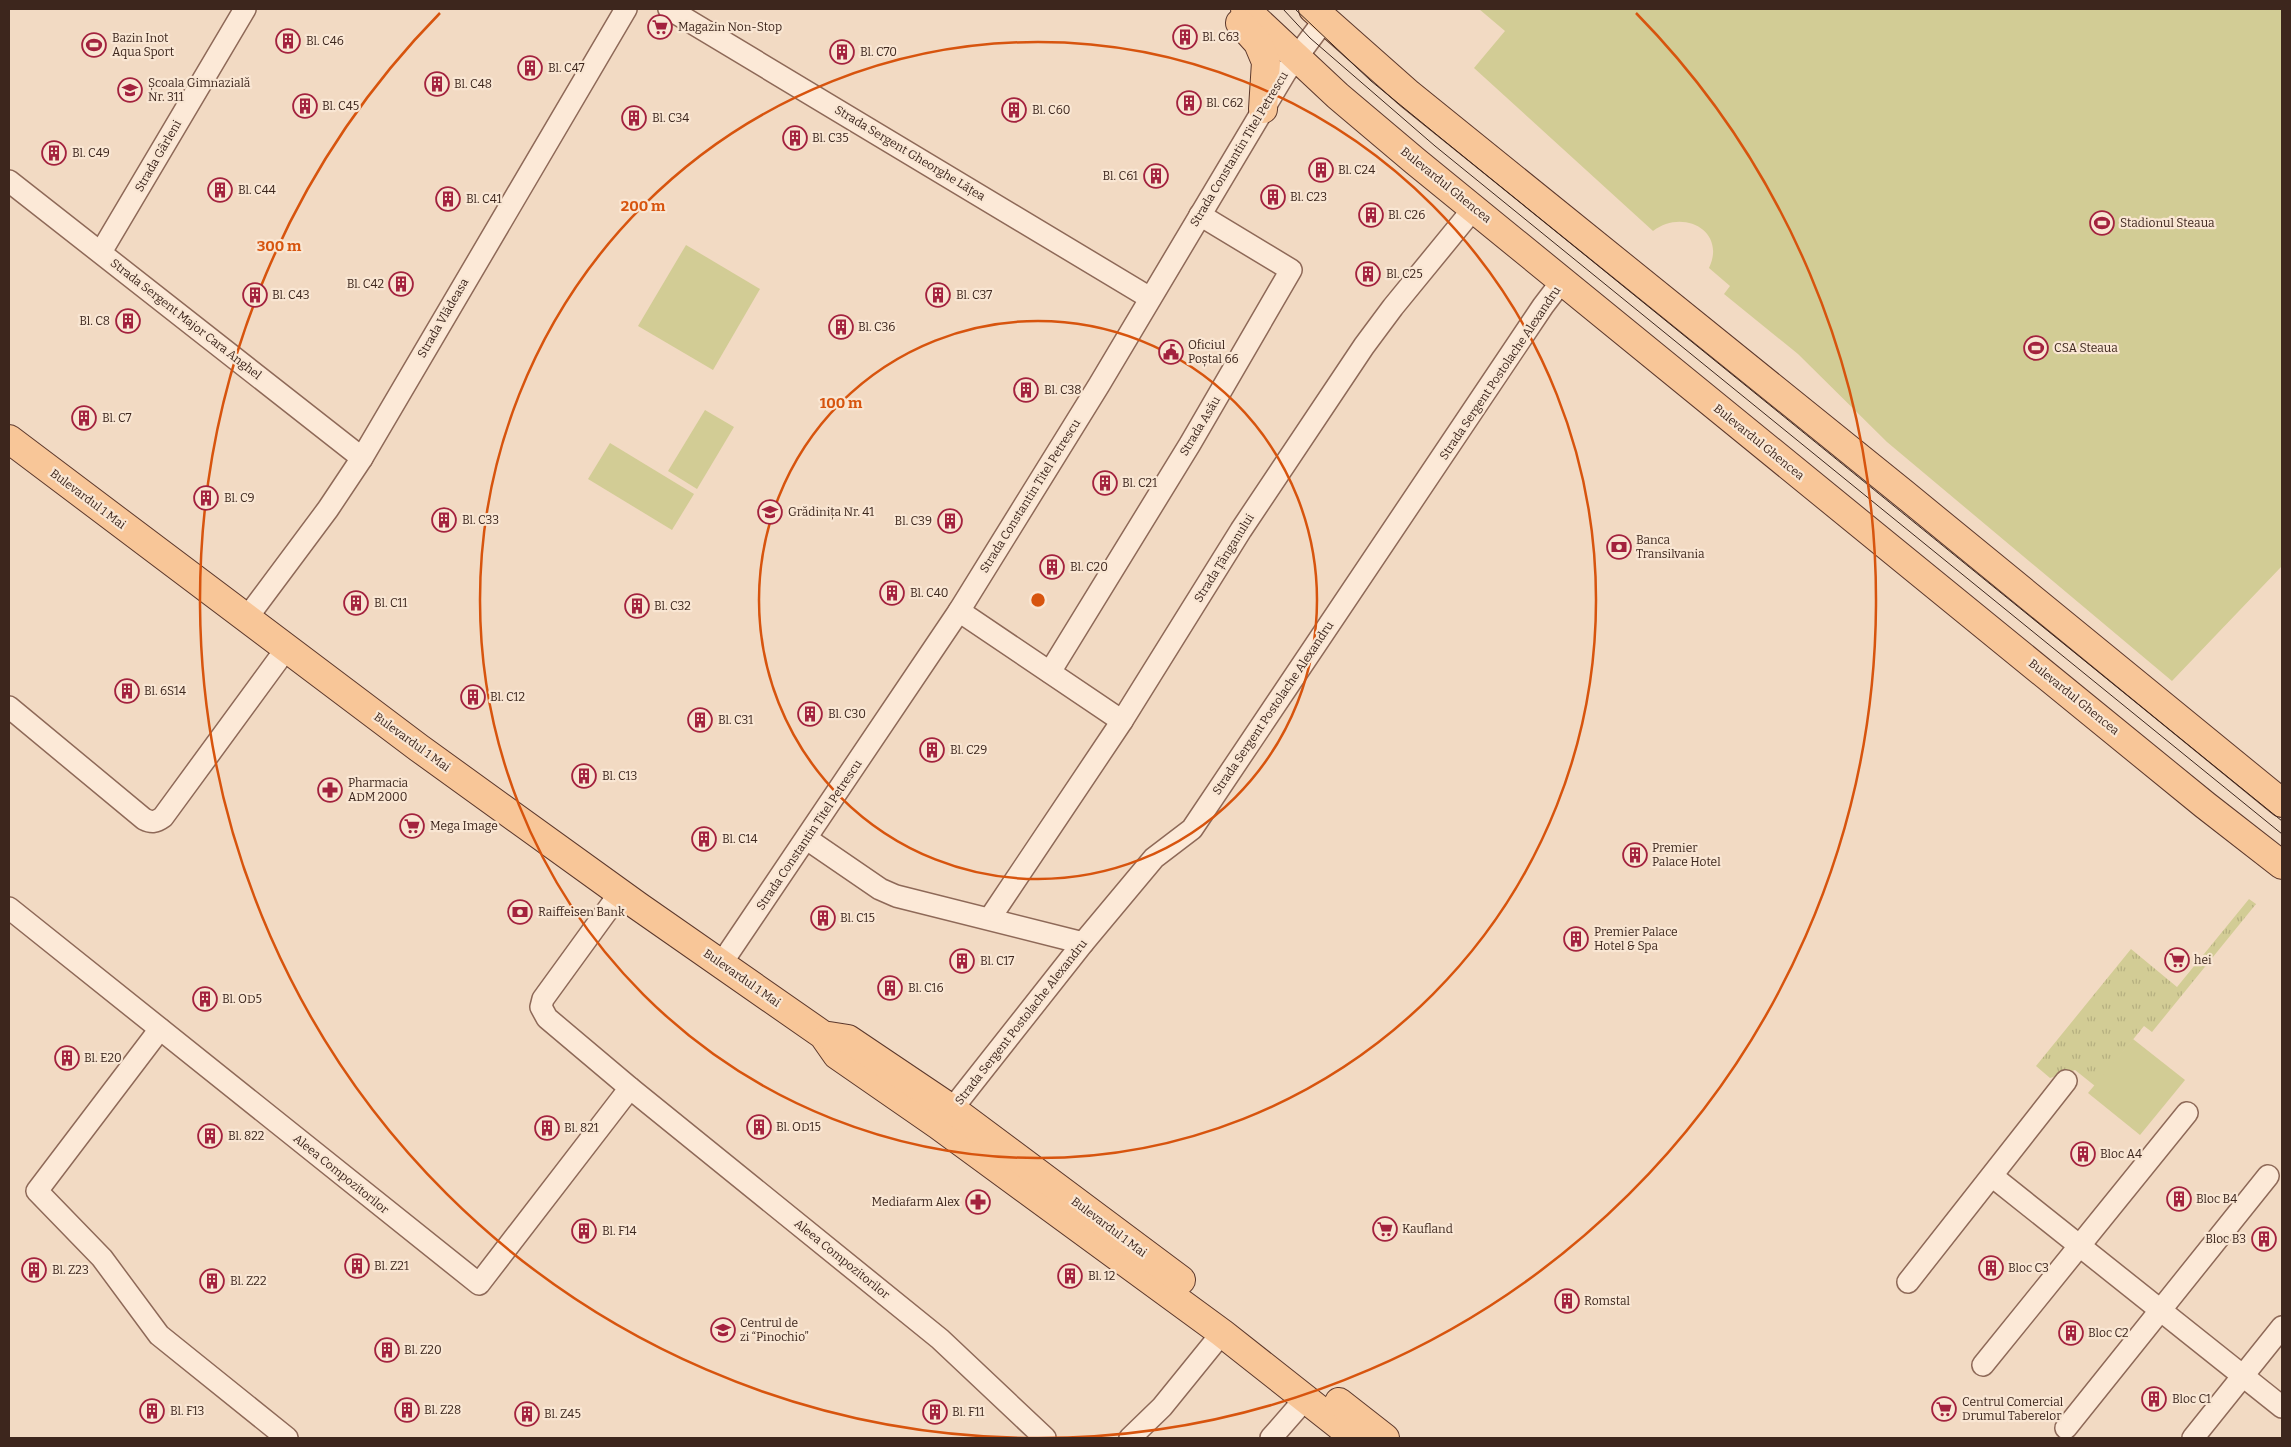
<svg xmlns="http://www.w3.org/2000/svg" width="2291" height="1447" font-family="Bitter,serif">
  <defs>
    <pattern id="grass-tufts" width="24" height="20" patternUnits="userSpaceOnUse" patternTransform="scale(1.25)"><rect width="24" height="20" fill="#d2cc95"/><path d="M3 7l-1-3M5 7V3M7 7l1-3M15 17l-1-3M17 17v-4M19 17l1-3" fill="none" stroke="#b5af80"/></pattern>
  </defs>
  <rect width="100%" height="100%" fill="#f2dac3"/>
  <polygon fill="url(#grass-tufts)" points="2249,899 2256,904 2152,1032 2144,1026 2095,1086 2075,1070 2050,1078 2036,1066 2131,949 2177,987"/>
  <g fill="#d2cc95">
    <path d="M 1479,9 L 2282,9 L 2282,566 L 2172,681 L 1887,442 L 1798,354 L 1724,294 L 1730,286 L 1709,268 C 1727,230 1682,208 1653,231 L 1474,68 L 1505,31 Z"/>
    <polygon points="686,245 760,289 713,370 638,326"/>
    <polygon points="705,410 734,427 697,489 668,471"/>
    <polygon points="610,443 694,494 672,530 588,479"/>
    <polygon points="2133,1039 2185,1080 2140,1135 2088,1093"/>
  </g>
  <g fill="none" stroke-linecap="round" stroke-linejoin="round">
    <g stroke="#8e6958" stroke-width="24">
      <g id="minor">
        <polyline points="669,9 1150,298"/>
        <polyline points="9,181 362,458"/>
        <polyline points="101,252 245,9"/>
        <polyline points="959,611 1122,721"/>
        <polyline points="246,619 328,509 362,458 626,9"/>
        <polyline points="1050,672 1190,444 1291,270 1200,215"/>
        <path d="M 9,707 L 144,819 C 152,823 156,822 163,817 L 286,649"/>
        <polyline points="807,839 880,889 896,896 1083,943"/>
        <polyline points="620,893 543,999 541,1007 547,1018 630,1088 940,1339 1045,1438"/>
        <polyline points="9,908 479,1284 630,1088"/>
        <polyline points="990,918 1122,721 1241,530 1364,346 1393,307 1474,208"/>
        <polyline points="721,964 959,611 1099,385 1285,73 1325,19"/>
        <polyline points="160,1029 37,1191 102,1258 159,1335 287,1438"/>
        <polyline points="952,1109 1083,943 1154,858 1192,829 1543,306 1562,281"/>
        <polyline points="1992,1176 2282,1407"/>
        <polyline points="1908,1282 2066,1081"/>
        <polyline points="1983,1365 2187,1113"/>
        <polyline points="2066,1428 2268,1176"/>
        <polyline points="1130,1438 1162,1407 1222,1333"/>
        <polyline points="1271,1438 1306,1398"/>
        <polyline points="2193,1438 2282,1327"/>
      </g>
    </g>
    <g stroke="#5c382c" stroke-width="30">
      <g id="major">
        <polyline points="1245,9 1338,96 1415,161 2205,805 2282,865"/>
        <polyline points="1313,9 1409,94 1903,493 2282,803"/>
        <polyline points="1240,23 1258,43 1266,62 1263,109"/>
        <polyline points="9,439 419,748 638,906 823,1035 837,1055 938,1125 1222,1333 1355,1438"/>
        <polyline points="829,1036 848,1039 952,1109 1181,1280"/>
        <polyline points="1339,1402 1385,1438"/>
      </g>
    </g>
    <use href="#minor" stroke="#fce9d7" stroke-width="21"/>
    <use href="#major" stroke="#f8c698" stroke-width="28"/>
    <g stroke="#3d261d" stroke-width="1">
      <polyline points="1283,9 1310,38 1435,146 2282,834"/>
      <polyline points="1295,9 1371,81 1442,139 2282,821"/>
    </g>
  </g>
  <g fill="none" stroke="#d7540e" stroke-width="2.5">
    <circle cx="1038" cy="600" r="279"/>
    <circle cx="1038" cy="600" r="558"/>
    <path d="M1636 13A838 838 0 1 1 440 13"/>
  </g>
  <defs>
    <g id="supermarket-ring" transform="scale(1.25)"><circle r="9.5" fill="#f9e6d3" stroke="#a3223e" stroke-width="1.5"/><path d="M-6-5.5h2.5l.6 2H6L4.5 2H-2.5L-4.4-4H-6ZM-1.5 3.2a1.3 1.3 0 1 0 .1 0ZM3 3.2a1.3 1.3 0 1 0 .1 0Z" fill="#a3223e"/></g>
    <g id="building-ring" transform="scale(1.25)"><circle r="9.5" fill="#f9e6d3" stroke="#a3223e" stroke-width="1.5"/><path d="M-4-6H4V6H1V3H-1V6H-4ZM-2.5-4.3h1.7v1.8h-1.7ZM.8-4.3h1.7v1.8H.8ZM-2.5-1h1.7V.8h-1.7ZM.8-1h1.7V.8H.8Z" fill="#a3223e"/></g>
    <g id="stadium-ring" transform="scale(1.25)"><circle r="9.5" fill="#f9e6d3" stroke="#a3223e" stroke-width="1.5"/><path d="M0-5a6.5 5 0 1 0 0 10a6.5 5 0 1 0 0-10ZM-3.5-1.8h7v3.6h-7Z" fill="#a3223e"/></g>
    <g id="school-ring" transform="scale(1.25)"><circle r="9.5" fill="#f9e6d3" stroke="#a3223e" stroke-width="1.5"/><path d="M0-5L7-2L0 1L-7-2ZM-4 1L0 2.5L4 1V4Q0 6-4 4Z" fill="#a3223e"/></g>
    <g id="civic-ring" transform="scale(1.25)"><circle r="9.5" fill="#f9e6d3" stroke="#a3223e" stroke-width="1.5"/><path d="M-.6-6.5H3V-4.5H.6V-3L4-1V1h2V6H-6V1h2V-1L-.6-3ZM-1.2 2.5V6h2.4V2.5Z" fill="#a3223e"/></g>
    <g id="bank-ring" transform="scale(1.25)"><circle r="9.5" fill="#f9e6d3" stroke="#a3223e" stroke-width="1.5"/><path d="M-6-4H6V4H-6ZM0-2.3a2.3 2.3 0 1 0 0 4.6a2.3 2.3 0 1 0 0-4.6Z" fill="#a3223e"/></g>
    <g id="pharmacy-ring" transform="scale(1.25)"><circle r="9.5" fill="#f9e6d3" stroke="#a3223e" stroke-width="1.5"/><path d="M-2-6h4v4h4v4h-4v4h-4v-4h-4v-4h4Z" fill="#a3223e"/></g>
  </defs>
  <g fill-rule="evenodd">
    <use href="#supermarket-ring" x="660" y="27"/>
    <use href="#building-ring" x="1185" y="37"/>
    <use href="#building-ring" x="288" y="41"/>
    <use href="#stadium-ring" x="94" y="45"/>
    <use href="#building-ring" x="842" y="52"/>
    <use href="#building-ring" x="530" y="68"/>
    <use href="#building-ring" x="437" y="84"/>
    <use href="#school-ring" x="130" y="90"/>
    <use href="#building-ring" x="1189" y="103"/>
    <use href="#building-ring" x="305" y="106"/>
    <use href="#building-ring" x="1014" y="110"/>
    <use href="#building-ring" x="634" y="118"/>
    <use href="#building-ring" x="795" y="138"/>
    <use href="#building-ring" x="54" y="153"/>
    <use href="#building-ring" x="1321" y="170"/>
    <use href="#building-ring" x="1156" y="176"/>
    <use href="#building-ring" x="220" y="190"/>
    <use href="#building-ring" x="1273" y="197"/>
    <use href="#building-ring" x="448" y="199"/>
    <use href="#building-ring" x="1371" y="215"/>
    <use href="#stadium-ring" x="2102" y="223"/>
    <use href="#building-ring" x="1368" y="274"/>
    <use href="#building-ring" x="401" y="284"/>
    <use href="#building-ring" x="255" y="295"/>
    <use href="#building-ring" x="938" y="295"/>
    <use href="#building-ring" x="128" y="321"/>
    <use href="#building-ring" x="841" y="327"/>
    <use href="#stadium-ring" x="2036" y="348"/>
    <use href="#civic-ring" x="1171" y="352"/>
    <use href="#building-ring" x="1026" y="390"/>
    <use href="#building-ring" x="84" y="418"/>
    <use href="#building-ring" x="1105" y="483"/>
    <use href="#building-ring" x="206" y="498"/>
    <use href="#school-ring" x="770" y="512"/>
    <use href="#building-ring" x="444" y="520"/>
    <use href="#building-ring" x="950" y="521"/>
    <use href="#bank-ring" x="1619" y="547"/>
    <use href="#building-ring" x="1052" y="567"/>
    <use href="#building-ring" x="892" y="593"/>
    <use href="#building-ring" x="356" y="603"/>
    <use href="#building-ring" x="637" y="606"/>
    <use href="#building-ring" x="127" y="691"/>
    <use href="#building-ring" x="473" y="697"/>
    <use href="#building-ring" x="810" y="714"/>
    <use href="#building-ring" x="700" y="720"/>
    <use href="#building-ring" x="932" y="750"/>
    <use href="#building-ring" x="584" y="776"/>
    <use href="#pharmacy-ring" x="330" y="790"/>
    <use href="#supermarket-ring" x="412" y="826"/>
    <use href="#building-ring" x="704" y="839"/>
    <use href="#building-ring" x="1635" y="855"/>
    <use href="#bank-ring" x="520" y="912"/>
    <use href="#building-ring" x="823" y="918"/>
    <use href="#building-ring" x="1576" y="939"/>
    <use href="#supermarket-ring" x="2177" y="960"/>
    <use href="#building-ring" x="962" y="961"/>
    <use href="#building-ring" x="890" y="988"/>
    <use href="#building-ring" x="205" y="999"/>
    <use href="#building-ring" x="67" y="1058"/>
    <use href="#building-ring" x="759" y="1127"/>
    <use href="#building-ring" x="547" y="1128"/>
    <use href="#building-ring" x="210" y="1136"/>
    <use href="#building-ring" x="2083" y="1154"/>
    <use href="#building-ring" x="2179" y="1199"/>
    <use href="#pharmacy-ring" x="978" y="1202"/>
    <use href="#supermarket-ring" x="1385" y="1229"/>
    <use href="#building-ring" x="584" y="1231"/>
    <use href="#building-ring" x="2264" y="1239"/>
    <use href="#building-ring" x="357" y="1266"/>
    <use href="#building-ring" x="1991" y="1268"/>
    <use href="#building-ring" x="34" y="1270"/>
    <use href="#building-ring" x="1070" y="1276"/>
    <use href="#building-ring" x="212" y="1281"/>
    <use href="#building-ring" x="1567" y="1301"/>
    <use href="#school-ring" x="723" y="1330"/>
    <use href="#building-ring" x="2071" y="1333"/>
    <use href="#building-ring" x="387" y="1350"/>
    <use href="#building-ring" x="2154" y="1399"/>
    <use href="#supermarket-ring" x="1944" y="1409"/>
    <use href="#building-ring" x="407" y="1410"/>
    <use href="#building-ring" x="152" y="1411"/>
    <use href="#building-ring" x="935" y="1412"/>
    <use href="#building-ring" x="527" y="1414"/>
  </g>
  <g text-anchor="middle" stroke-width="4.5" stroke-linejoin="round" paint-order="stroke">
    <g font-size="12" fill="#3d261d" stroke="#f9e6d3" text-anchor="start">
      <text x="678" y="31">Magazin Non-Stop</text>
      <text x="1202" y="41">Bl. C63</text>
      <text x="112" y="42">Bazin Inot<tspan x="112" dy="14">Aqua Sport</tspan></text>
      <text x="306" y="45">Bl. C46</text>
      <text x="860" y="56">Bl. C70</text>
      <text x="548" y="72">Bl. C47</text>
      <text x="148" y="87">Școala Gimnazială<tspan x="148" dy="14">Nr. 311</tspan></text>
      <text x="454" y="88">Bl. C48</text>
      <text x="1206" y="107">Bl. C62</text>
      <text x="322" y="110">Bl. C45</text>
      <text x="1032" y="114">Bl. C60</text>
      <text x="652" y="122">Bl. C34</text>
      <text x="812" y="142">Bl. C35</text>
      <text x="72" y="157">Bl. C49</text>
      <text x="1338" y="174">Bl. C24</text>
      <text x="1138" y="180" text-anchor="end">Bl. C61</text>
      <text x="238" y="194">Bl. C44</text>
      <text x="1290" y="201">Bl. C23</text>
      <text x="466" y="203">Bl. C41</text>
      <text x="1388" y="219">Bl. C26</text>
      <text x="2120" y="227">Stadionul Steaua</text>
      <text x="1386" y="278">Bl. C25</text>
      <text x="384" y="288" text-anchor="end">Bl. C42</text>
      <text x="272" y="299">Bl. C43</text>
      <text x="956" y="299">Bl. C37</text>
      <text x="110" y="325" text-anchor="end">Bl. C8</text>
      <text x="858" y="331">Bl. C36</text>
      <text x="1188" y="349">Oficiul<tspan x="1188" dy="14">Poștal 66</tspan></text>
      <text x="2054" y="352">CSA Steaua</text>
      <text x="1044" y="394">Bl. C38</text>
      <text x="102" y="422">Bl. C7</text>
      <text x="1122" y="487">Bl. C21</text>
      <text x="224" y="502">Bl. C9</text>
      <text x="788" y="516">Grădinița Nr. 41</text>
      <text x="462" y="524">Bl. C33</text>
      <text x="932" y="525" text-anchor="end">Bl. C39</text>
      <text x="1636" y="544">Banca<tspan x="1636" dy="14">Transilvania</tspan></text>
      <text x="1070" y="571">Bl. C20</text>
      <text x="910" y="597">Bl. C40</text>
      <text x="374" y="607">Bl. C11</text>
      <text x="654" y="610">Bl. C32</text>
      <text x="144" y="695">Bl. 6S14</text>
      <text x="490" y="701">Bl. C12</text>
      <text x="828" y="718">Bl. C30</text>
      <text x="718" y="724">Bl. C31</text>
      <text x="950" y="754">Bl. C29</text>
      <text x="602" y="780">Bl. C13</text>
      <text x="348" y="787">Pharmacia<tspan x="348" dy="14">ADM 2000</tspan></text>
      <text x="430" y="830">Mega Image</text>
      <text x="722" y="843">Bl. C14</text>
      <text x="1652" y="852">Premier<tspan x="1652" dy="14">Palace Hotel</tspan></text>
      <text x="538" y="916">Raiffeisen Bank</text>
      <text x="840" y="922">Bl. C15</text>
      <text x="1594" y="936">Premier Palace<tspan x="1594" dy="14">Hotel &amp; Spa</tspan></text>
      <text x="2194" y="964">hei</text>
      <text x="980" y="965">Bl. C17</text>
      <text x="908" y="992">Bl. C16</text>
      <text x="222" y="1003">Bl. OD5</text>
      <text x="84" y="1062">Bl. E20</text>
      <text x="776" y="1131">Bl. OD15</text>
      <text x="564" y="1132">Bl. 821</text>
      <text x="228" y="1140">Bl. 822</text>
      <text x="2100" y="1158">Bloc A4</text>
      <text x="2196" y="1203">Bloc B4</text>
      <text x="960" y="1206" text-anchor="end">Mediafarm Alex</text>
      <text x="1402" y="1233">Kaufland</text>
      <text x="602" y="1235">Bl. F14</text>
      <text x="2246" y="1243" text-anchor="end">Bloc B3</text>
      <text x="374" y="1270">Bl. Z21</text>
      <text x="2008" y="1272">Bloc C3</text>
      <text x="52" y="1274">Bl. Z23</text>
      <text x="1088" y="1280">Bl. 12</text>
      <text x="230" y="1285">Bl. Z22</text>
      <text x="1584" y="1305">Romstal</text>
      <text x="740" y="1327">Centrul de<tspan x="740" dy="14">zi “Pinochio”</tspan></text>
      <text x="2088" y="1337">Bloc C2</text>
      <text x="404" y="1354">Bl. Z20</text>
      <text x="2172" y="1403">Bloc C1</text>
      <text x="1962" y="1406">Centrul Comercial<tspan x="1962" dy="14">Drumul Taberelor</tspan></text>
      <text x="424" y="1414">Bl. Z28</text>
      <text x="170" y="1415">Bl. F13</text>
      <text x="952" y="1416">Bl. F11</text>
      <text x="544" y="1418">Bl. Z45</text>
    </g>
    <g font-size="12" fill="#3d261d" stroke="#f9e6d3">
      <text transform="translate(1239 149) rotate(-59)" y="4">Strada Constantin Titel Petrescu</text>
      <text transform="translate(910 153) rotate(31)" y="4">Strada Sergent Gheorghe Lățea</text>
      <text transform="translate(158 156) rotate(-60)" y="4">Strada Gârleni</text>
      <text transform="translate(1446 185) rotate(39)" y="4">Bulevardul Ghencea</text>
      <text transform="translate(443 318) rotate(-60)" y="4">Strada Vlădeasa</text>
      <text transform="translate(186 319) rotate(38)" y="4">Strada Sergent Major Cara Anghel</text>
      <text transform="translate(1500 373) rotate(-56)" y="4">Strada Sergent Postolache Alexandru</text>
      <text transform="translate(1200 426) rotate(-59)" y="4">Strada Asău</text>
      <text transform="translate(1759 442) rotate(39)" y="4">Bulevardul Ghencea</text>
      <text transform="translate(1030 496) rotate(-58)" y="4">Strada Constantin Titel Petrescu</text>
      <text transform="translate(88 499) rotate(37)" y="4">Bulevardul 1 Mai</text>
      <text transform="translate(1224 558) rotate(-58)" y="4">Strada Țânganului</text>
      <text transform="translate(2074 697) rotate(39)" y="4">Bulevardul Ghencea</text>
      <text transform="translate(1273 708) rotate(-56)" y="4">Strada Sergent Postolache Alexandru</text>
      <text transform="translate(412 742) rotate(36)" y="4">Bulevardul 1 Mai</text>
      <text transform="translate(809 835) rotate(-56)" y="4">Strada Constantin Titel Petrescu</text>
      <text transform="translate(742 978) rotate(35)" y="4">Bulevardul 1 Mai</text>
      <text transform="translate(1021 1022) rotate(-52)" y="4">Strada Sergent Postolache Alexandru</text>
      <text transform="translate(341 1174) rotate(39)" y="4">Aleea Compozitorilor</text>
      <text transform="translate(1109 1227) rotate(37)" y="4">Bulevardul 1 Mai</text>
      <text transform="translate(842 1259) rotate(39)" y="4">Aleea Compozitorilor</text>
    </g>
  </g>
  <circle cx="1038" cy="600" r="8" fill="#d7540e" stroke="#f9e6d3" stroke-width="2.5"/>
  <g font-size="15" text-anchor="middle" font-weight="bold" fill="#d7540e" stroke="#f9e6d3" stroke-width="4.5" stroke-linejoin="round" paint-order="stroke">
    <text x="643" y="211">200 m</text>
    <text x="279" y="251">300 m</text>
    <text x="841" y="408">100 m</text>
  </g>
  <rect width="2291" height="1447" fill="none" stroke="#3d261d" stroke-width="20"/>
</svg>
